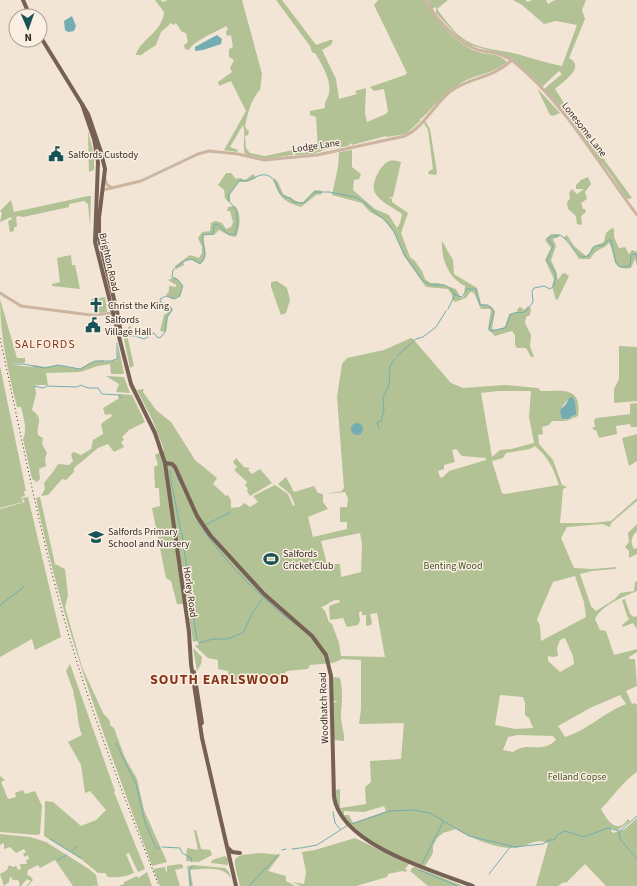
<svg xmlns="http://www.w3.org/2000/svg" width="637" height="886" font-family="'Source Sans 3',sans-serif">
  <rect width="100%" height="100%" fill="#f2e5d5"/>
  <g fill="#b2c295" fill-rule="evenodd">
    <path d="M 155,0 L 161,0 L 162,2 L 168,0 L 242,0 L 262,74 L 260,90 C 251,99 247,115 245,127 L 249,132 L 248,135 L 245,136 L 246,148 L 250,153 L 265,156 L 293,150 L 293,155 L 264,159 L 245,154 C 242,143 246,135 243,125 L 230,147 L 238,150 L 237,152 L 224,150 L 246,111 L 231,81 L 219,86 L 218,82 L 232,72 L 230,68 L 234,60 L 229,57 L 229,49 L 233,47 L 231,35 L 227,36 L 226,32 L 228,29 L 226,26 C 216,32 193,41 189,50 L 185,49 L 184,45 L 188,42 L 186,33 L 182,32 L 176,23 L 174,25 L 171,23 L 161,32 L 156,45 L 141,55 L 136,55 C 139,40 163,32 164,12 Z"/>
    <path d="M 276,0 L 282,0 L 316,45 L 330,40 L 333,40 L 331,45 L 322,50 L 336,79 L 339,99 L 357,94 L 355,91 L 366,88 L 365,113 L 367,122 L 386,114 L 388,111 L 384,89 L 374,91 L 370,87 L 405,75 L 407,73 L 374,5 L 378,0 L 425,0 C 434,19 455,42 475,51 C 485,55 500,53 507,62 C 491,75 476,74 461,83 C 446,92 435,105 422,118 L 420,119 L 420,121 L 406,134 L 387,137 L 386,136 L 352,145 L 351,143 L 348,146 L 327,149 L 313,154 L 295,155 L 295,152 L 305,153 L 318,148 L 316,117 L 310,115 L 310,111 L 325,108 C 324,101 328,99 329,93 C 332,80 321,64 316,54 L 312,52 L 310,46 Z"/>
    <path d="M 429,0 L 448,0 L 437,9 C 444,18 452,30 461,37 C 478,50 497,49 517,54 C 532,58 547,63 562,66 L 577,25 L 556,21 L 544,24 L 522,5 L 513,0 L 525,0 L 528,2 L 532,0 L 546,0 L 548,4 L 555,0 L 586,0 L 582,10 L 585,19 L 569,58 C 586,67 564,81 555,89 L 571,114 L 632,198 L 627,199 L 609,172 L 544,89 L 562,74 L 559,71 L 542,87 L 513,59 L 501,54 L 470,45 L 457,36 L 436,13 L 436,7 L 432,9 Z"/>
    <polygon points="537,88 560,113 553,116 550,115"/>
    <polygon points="425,121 430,129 437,172 436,175 428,174 429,171 433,169 428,130 424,123"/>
    <polygon points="88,131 94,155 94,170 89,172"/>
    <path d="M 352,150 L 352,167 L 361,174 L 359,179 L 354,180 L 353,190 L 375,209 L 389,215 L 397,228 L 400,223 L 402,214 C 394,208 380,202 375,193 C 370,185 380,165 389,161 C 393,160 398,161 401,162 L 393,197 L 389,197 L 392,199 L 392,202 L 408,213 L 401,233 L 410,257 L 415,261 L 422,271 L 425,279 L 430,283 L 438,283 L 456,289 L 461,298 L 464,297 L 465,286 C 448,278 441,258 442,241 L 453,260 L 454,274 L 477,288 L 481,304 L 491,306 L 495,311 L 492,329 L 496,330 L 505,327 L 509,314 L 517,312 L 518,308 L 521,307 L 524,310 L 528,306 L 531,309 L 530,315 L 526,317 L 525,323 L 531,335 L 530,346 L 534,357 L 531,357 L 526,348 L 517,348 L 515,345 L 515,335 L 512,331 L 495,336 L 488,329 L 491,309 L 481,309 L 474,293 L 470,292 L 466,298 L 455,302 L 452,299 L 452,295 L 448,289 L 426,287 L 404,256 L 394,232 L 383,219 L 370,212 L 362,203 L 332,195 L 338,167 L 339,152 Z"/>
    <polygon points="226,173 231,173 236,179 240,178 245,180 253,174 256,178 247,182 239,182 230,194 230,201 228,202 225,198 224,190 218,185"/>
    <polygon points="588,177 591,184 585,192 587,199 581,203 583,209 585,209 586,212 581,216 582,224 580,225 577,224 576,216 568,209 567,203 570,198 569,193 572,189 577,194 584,189 576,189 576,185 581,180"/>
    <path d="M 274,178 L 278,182 L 283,194 L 298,202 L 303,202 L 315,190 L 322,191 L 322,194 L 316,195 L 301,207 C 282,201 280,197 273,180 Z"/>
    <polygon points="88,196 91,196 90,226 88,204 84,201 69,204 69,207 65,208 23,217 19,216 16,217 17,226 14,228 14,231 10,232 8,221 12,219 11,217 0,222 2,213 0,211 11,200 14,212"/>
    <path d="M 235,206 C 242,214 240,227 236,237 L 230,236 L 219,230 L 214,235 L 204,235 C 202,246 211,256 200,264 C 192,262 193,257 183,262 L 184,265 L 176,269 L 175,266 L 190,255 L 199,258 L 202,253 L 202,247 L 198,238 L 202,232 L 210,231 L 211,223 L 215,221 L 222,223 L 226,229 L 231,227 L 233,222 L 230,211 L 227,211 L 228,207 Z"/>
    <path d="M 612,228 L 614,229 L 614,237 L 619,248 L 625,247 L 629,254 L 632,250 L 637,252 L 637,266 L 635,259 L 631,268 C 610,272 616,254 609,243 C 602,251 597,247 590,259 L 579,259 L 568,241 L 563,238 L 567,235 L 574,246 L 586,256 L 590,252 L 592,247 L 604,242 L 606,233 Z"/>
    <polygon points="551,234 559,234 559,237 553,239 556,246 551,260 556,271 558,280 562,274 565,273 569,276 558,299 556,300 552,286 554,279 545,260 551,248 545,240"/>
    <polygon points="71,255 72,265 75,265 80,289 52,286 52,284 60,282 57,258"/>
    <path d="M 175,277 C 183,283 184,287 180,297 L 172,299 L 166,295 L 169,291 L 169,286 L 176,287 L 176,285 L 168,280 Z"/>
    <polygon points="277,281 287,288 290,300 286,313 281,315 271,287 271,282"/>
    <polygon points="105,297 107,312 95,313 96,308 91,306 91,299"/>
    <path d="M 0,299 L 17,358 L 25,358 L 25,363 L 13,363 L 14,365 L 33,367 L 34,365 L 45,367 L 58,365 L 80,369 L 91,362 L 104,360 L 104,362 L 117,360 L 118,345 L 124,373 L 123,374 L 111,374 L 110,364 L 98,366 L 80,372 L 46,373 L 48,385 L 35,385 L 36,394 L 32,410 C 45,420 36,424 38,435 L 43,438 L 42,444 L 47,453 L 45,458 L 46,466 L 39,469 L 40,479 L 37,482 L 32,479 L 23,439 C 28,430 23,416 21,407 L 17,407 C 8,371 0,336 0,299 Z"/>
    <polygon points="155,300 168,304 173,309 168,317 166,332 160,331 164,315 168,312 166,309 159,309 154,304"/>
    <polygon points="131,326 131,333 136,334 136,336 127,335 134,366 130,368 123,334 128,333 128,327"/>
    <path d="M 411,338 L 413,339 L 451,383 L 463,388 L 504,385 L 538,388 L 541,391 C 563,391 582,386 578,416 L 566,421 L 552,421 L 549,425 L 542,427 L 543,434 L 538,435 L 539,444 L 553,460 L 562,485 L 567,487 L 563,489 L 560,523 L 593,523 L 611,521 L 637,498 L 637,501 L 611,523 L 610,527 L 602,524 L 567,527 L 561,538 L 574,568 L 592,569 L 617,567 L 615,569 L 592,571 L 580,574 L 591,606 L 596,611 L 615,599 L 620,593 L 634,591 L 635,582 L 637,581 L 637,591 C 623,597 602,605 595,619 L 600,630 L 606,631 L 614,655 L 637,649 L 637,652 L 629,657 L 630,659 L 635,659 L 637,686 L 626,691 L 632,704 L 635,703 L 637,705 L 637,772 C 625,779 612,798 601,809 C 606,819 617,836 628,819 L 630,821 L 618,830 L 611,828 L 611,831 L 613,833 L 625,829 L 637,818 L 637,886 L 606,886 L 585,864 L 566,883 L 564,882 L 558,886 L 536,886 L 548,843 C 533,837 527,848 512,848 C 495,848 470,838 456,829 L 443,833 L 437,838 L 433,846 L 433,853 L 425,866 C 397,855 329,830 336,790 L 340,789 L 340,808 L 366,804 L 365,787 L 371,782 L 370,761 L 401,759 L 404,723 L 359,724 L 361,709 L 361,660 L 342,659 L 333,663 L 310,665 L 308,669 L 287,671 L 283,675 L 271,676 L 270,679 L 241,683 L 225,683 L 225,680 L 229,679 L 228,671 L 218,669 L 218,660 L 208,658 L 195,646 L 199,644 L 197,641 L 193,642 L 187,604 L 177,604 L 171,581 L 166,578 L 152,508 L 160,506 L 159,488 L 155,488 L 154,467 L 158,465 L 155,455 L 164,450 L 153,421 L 137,390 L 144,389 L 143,392 L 156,410 L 171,422 L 195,460 L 217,478 L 213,484 L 226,496 L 228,495 L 231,500 L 231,508 L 240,507 L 244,503 L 250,507 L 258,502 L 253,496 L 275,485 L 288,494 L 293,506 L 295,505 L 290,494 L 278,484 L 286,477 L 294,492 L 314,486 L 318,493 L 323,494 L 323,502 L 328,509 L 308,517 L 313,537 L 347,529 L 347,522 L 340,522 L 340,507 L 347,507 L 348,498 L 345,492 L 326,494 L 342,491 L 344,488 L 337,397 L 342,364 L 347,358 L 384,350 ZM 498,391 L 531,391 L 529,417 L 534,443 L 511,449 L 500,450 L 492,457 L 481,393 ZM 569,398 L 574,398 L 574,416 L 564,420 L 562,407 ZM 535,446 C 549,458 553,468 559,485 L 505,494 L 502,493 L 492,461 L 503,458 L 506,453 L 530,449 ZM 456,449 L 462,456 L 486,458 L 486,460 L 449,471 L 442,478 L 440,477 L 438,471 L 444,469 L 444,465 L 455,462 L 452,450 ZM 360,533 L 362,544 L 361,572 L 341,577 L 340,564 L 327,564 L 321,541 ZM 575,576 L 584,602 L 586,617 L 541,641 L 540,626 L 537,619 L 553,582 ZM 339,600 L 340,602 L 329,606 L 330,620 L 343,618 L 347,627 L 358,625 L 360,621 L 359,612 L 362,611 L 362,615 L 366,615 L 366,626 L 371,625 L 372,622 L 370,614 L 377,613 L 385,657 L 341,656 L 339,643 L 332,624 L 329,622 L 325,611 L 321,607 C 327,606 331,599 339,600 ZM 565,638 L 573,656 L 574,664 L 560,672 L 548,661 L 548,656 L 553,657 L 558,656 L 557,648 L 560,640 ZM 500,695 L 523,697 L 525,703 L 525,715 L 529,718 L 533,728 L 515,729 L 495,725 ZM 620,695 L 626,704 C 603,713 588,730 565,737 L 558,726 L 590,708 ZM 518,735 L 553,736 L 556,740 C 540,755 528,740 513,752 L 503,750 L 508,737 ZM 384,806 L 386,811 L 353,823 L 349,815 L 344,815 L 344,811 L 364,812 Z"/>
    <polygon points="619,346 637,347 637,401 614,403 614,389 619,379"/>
    <polygon points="0,366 26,491 24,491 25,496 21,497 23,502 0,508"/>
    <polygon points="106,376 124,377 130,393 116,392 119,384"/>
    <path d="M 119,394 L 132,395 L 145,422 L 129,430 L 122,437 L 124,440 L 121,442 L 124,447 L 114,452 L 108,444 L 98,448 L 74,468 L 74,472 L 66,480 L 62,479 L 48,495 L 41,496 L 45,489 L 44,483 C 49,476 54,472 58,464 L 69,465 L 73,461 L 71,454 L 74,452 L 81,455 L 91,449 L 93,440 L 103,434 L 101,424 L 112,416 L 111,414 L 105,415 L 103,408 L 118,399 Z"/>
    <polygon points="637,403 637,427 631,427 630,424 616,426 617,434 599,438 596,430 593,430 593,427 595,427 594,420 596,418 630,414 630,404"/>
    <polygon points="637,434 637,461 629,466 622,438"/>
    <polygon points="236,458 244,467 250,468 248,470 252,474 260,469 272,483 250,496 247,491 248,489 245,485 247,482 234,470 237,467 233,462"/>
    <polygon points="28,497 61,637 35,650 32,639 0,657 0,509 25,502 22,498"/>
    <path d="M 40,497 L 55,564 L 65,569 L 68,595 L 65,607 L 82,667 L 103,713 L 110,721 L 110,725 L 114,728 L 125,758 L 137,779 L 144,810 L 167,862 L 152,866 C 107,745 62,625 36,498 Z"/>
    <path d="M 637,524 L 637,531 C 631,537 630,542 634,549 L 637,548 L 637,554 L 629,558 L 629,551 L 625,547 L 629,542 L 628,533 Z"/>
    <polygon points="625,599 630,614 634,617 637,616 637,629 633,623 623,627 622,625 629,619 627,616 622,600"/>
    <polygon points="193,648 202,657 201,664 197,671"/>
    <path d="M 70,664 L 115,791 L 114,792 L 145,869 L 138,872 L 129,853 L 126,854 L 134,873 C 125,877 118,878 108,877 L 105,873 L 98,873 L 81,859 L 44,836 L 45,801 L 53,802 L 81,826 L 96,820 L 106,810 L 90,791 L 85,793 L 81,765 L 68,742 L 82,735 C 76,722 79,708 73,694 L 74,693 L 66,671 Z"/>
    <path d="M 334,677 L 340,678 C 343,690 342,702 341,713 C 340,723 345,732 344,741 L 334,740 L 333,703 L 338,701 L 333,701 L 333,678 Z"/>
    <polygon points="0,776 5,780 1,782 8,799 16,797 15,793 23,790 25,794 35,791 42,806 40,834 37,835 0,832"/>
    <polygon points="194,830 196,830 201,849 210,850 212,855 199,862 186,861 187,848 198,850"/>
    <polygon points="0,834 30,837 46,842 89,869 96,875 98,886 95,886 95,884 94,886 73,886 55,860 40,868 38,865 28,870 27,875 30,876 33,880 28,886 26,886 31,881 27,879 21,886 18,886 20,884 18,880 13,880 10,876 9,882 4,886 0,874 7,870 9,865 13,867 16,866 18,870 21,869 20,864 27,864 26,860 29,859 28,855 25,857 23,854 26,852 24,849 16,853 10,847 4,849 4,843 0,845"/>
    <polygon points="355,838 409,864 405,869 407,870 406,872 402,871 388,874 387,877 356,886 301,886 292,882 304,884 306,872 302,852 315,850"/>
    <path d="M 262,853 L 280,855 L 268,871 L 286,876 L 286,881 L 295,886 L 240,886 C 233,856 228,855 262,853 Z"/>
    <polygon points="225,856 228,859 228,865 211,863 212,860"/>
    <polygon points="180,864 183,865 183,868 175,870 180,886 160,886 153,869 165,867 167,874 167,866"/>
    <path d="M 193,865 L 225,868 L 229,872 L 233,886 C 232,884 232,880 230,877 C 223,866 202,869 190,870 L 193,886 L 189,886 L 188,869 L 186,867 Z"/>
    <polygon points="413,867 415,867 463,886 428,886 410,871"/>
    <polygon points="147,872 152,886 118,886 124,884 124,882 137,876 138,878"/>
  </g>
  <g fill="#73adb1">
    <polygon points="72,16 76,26 74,31 68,32 65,30 64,21"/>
    <polygon points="217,35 222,39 221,44 203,50 195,51 195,47"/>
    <polygon points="573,397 575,402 576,414 568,419 562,419 560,410 566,404 569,398"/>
    <circle cx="357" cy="429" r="6"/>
  </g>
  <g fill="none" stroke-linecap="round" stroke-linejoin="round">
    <g stroke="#73adb1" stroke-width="1">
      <polyline points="448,309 455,295"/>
      <path d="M 124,336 L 135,336 L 144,339 L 154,333 L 158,338 L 161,337 L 165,332 L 167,317 L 172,310 L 167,304 L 161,303 L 160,299 L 166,296 L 175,299 L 179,296 L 183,286 L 178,280 L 172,277 L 173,270 C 182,263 189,254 200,264 C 210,255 201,245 203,235 L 213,234 L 214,225 L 217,224 L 228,234 L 235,234 L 237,228 L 237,211 L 229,201 L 228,196 L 240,180 C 242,180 244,181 246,181 C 249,181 254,177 258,176 C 270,171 277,182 279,192 L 285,197 L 291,198 L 293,202 L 304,203 L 314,192 L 329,192 L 355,197 L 362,201 L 387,222 L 394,232 L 404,254 L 423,281 L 431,285 L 445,285 L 452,290 L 455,295 L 462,297 L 467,289 L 476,289 L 480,305 L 488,305 L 494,312 L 489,329 L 490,331 L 505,328 L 511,314 C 525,309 521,319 533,302 L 532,291 L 534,288 L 544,286 L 550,289 L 554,286 L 556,274 L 547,260 L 553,246 L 547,238 L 560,235 C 570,241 573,253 583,257 L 588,256 L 595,246 L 604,245 L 608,240 L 611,240 L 616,263 L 620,267 L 630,266 L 631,256 L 633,254 L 636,254 L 637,258"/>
      <polyline points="397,356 416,339 423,337 436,327 446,311"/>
      <polyline points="14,364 23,364 45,368 58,365 80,369 95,361 111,361 117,359 117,343"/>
      <polyline points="34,386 43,388 47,386 77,387 81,385 88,388 98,388 102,394 119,395 121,398"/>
      <polyline points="379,429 377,422 381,421 384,410 383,398 389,385 390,366 395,359"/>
      <polyline points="170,470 171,479"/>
      <polyline points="177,476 180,483"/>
      <polyline points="171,481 181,531"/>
      <polyline points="198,521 200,525"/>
      <polyline points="205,525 231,512"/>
      <path d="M 201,526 C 225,563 264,601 299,627"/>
      <polyline points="182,533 188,577"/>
      <polyline points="188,580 191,600"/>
      <polyline points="191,601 197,640"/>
      <polyline points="0,605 24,587"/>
      <polyline points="199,643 213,639 227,639 243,633 253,612 262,599"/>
      <polyline points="116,743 136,784 145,822 156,848 159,848"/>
      <polyline points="333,812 335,823 340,829"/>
      <polyline points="351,824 390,811 413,810 430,813 469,836 515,847 543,844 549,840 554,840 557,835 565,831 584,837 608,828 619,831"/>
      <polyline points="620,831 637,816"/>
      <polyline points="619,832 620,839 637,859"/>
      <polyline points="50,839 81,858"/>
      <polyline points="162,847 180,848 182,853 191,858 192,862"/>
      <polyline points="301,848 317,845 348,825"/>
      <polyline points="292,849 300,848"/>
      <polyline points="282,850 286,849"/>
      <polyline points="72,851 78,846"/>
      <polyline points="57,860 67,855"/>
      <polyline points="422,864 443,822"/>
      <polyline points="419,870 458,886"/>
      <polyline points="489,874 511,846"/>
      <polyline points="191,886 189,871 192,866"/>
      <polyline points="249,886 279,854"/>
    </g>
    <g stroke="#cbb5a1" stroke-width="3">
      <path d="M 427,0 C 433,18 460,44 478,50 C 491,53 502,53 513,61 C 564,102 598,163 637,215"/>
      <polyline points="105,179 107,185 111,187"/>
      <path d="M 103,190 L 141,181 L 198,154 L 209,151 L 238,154 L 264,160 L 317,155 L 405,136 C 424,127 434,104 451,91 C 470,77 492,79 512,60"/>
      <polyline points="0,293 21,306 91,315 114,313"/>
    </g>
    <g stroke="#776154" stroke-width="4">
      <polyline points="23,0 30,16"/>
      <polyline points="40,36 88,114 101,152 105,169 99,218 99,239 117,311 121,333"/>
      <polyline points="82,104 94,139 98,162 95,242 131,384 155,433 165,463 189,632 191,664 202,738 236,886"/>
      <path d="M 165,463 L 172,464 L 175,467 L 197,516 L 210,535 L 264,594 L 312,636 L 326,655 L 331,676 L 334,797 C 341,845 433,871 473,886"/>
      <polyline points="194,672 202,723"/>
      <polyline points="228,848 232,852 240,853"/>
    </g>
    <path stroke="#342a24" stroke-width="1" stroke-dasharray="1 3" stroke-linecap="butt" d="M 0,338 C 20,430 38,524 63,615 C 89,708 124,797 159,886"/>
  </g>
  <defs>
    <g id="civic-bare" transform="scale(1.2)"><path d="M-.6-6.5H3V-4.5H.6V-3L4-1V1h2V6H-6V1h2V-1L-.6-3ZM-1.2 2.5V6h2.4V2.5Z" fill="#185358" stroke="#faefe2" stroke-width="2.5" paint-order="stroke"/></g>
    <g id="church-bare" transform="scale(1.2)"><path d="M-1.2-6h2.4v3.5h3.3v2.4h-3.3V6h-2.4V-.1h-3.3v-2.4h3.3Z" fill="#185358" stroke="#faefe2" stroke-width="2.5" paint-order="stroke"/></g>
    <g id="school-bare" transform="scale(1.2)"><path d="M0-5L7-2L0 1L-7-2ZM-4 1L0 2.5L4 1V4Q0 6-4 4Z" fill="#185358" stroke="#faefe2" stroke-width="2.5" paint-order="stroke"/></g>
    <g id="stadium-bare" transform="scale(1.2)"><path d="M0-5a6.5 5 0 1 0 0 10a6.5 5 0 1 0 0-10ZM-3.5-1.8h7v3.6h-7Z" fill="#185358" stroke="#faefe2" stroke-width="2.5" paint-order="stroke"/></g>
  </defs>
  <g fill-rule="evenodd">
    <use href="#civic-bare" x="56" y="154"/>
    <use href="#church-bare" x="96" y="305"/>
    <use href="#civic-bare" x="93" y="325"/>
    <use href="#school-bare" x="96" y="537"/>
    <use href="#stadium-bare" x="271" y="559"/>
  </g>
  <g text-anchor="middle" stroke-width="3" stroke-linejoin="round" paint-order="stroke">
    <g font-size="10" fill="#342a24" stroke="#faefe2">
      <text transform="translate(585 129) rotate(52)" y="4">Lonesome Lane</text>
      <text transform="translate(316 145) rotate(-8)" y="4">Lodge Lane</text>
      <text transform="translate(110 262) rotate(77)" y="4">Brighton Road</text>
      <text transform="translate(191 592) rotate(82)" y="4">Horley Road</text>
      <text transform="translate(323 708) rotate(-92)" y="4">Woodhatch Road</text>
    </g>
    <g font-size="10" fill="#342a24" stroke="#faefe2" text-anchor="start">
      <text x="68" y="158">Salfords Custody</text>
      <text x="108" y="309">Christ the King</text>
      <text x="105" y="323">Salfords<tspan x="105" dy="12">Village Hall</tspan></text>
      <text x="108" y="535">Salfords Primary<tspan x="108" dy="12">School and Nursery</tspan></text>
      <text x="283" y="557">Salfords<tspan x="283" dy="12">Cricket Club</tspan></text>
    </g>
    <g font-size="10" fill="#435427" stroke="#faefe2">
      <text x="453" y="569">Benting Wood</text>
      <text x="577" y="780">Felland Copse</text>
    </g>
    <g font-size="12" letter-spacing="1" fill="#883518" stroke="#faefe2">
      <text x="45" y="348">SALFORDS</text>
    </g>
    <g font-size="14" font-weight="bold" letter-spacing="1" fill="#883518" stroke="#faefe2">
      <text x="220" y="684">SOUTH EARLSWOOD</text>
    </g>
  </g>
  <g transform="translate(28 28) rotate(178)"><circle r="19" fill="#faefe2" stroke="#aba096"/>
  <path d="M0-3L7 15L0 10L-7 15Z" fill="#185358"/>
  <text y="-6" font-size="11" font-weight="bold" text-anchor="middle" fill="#342a24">N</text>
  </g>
</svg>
